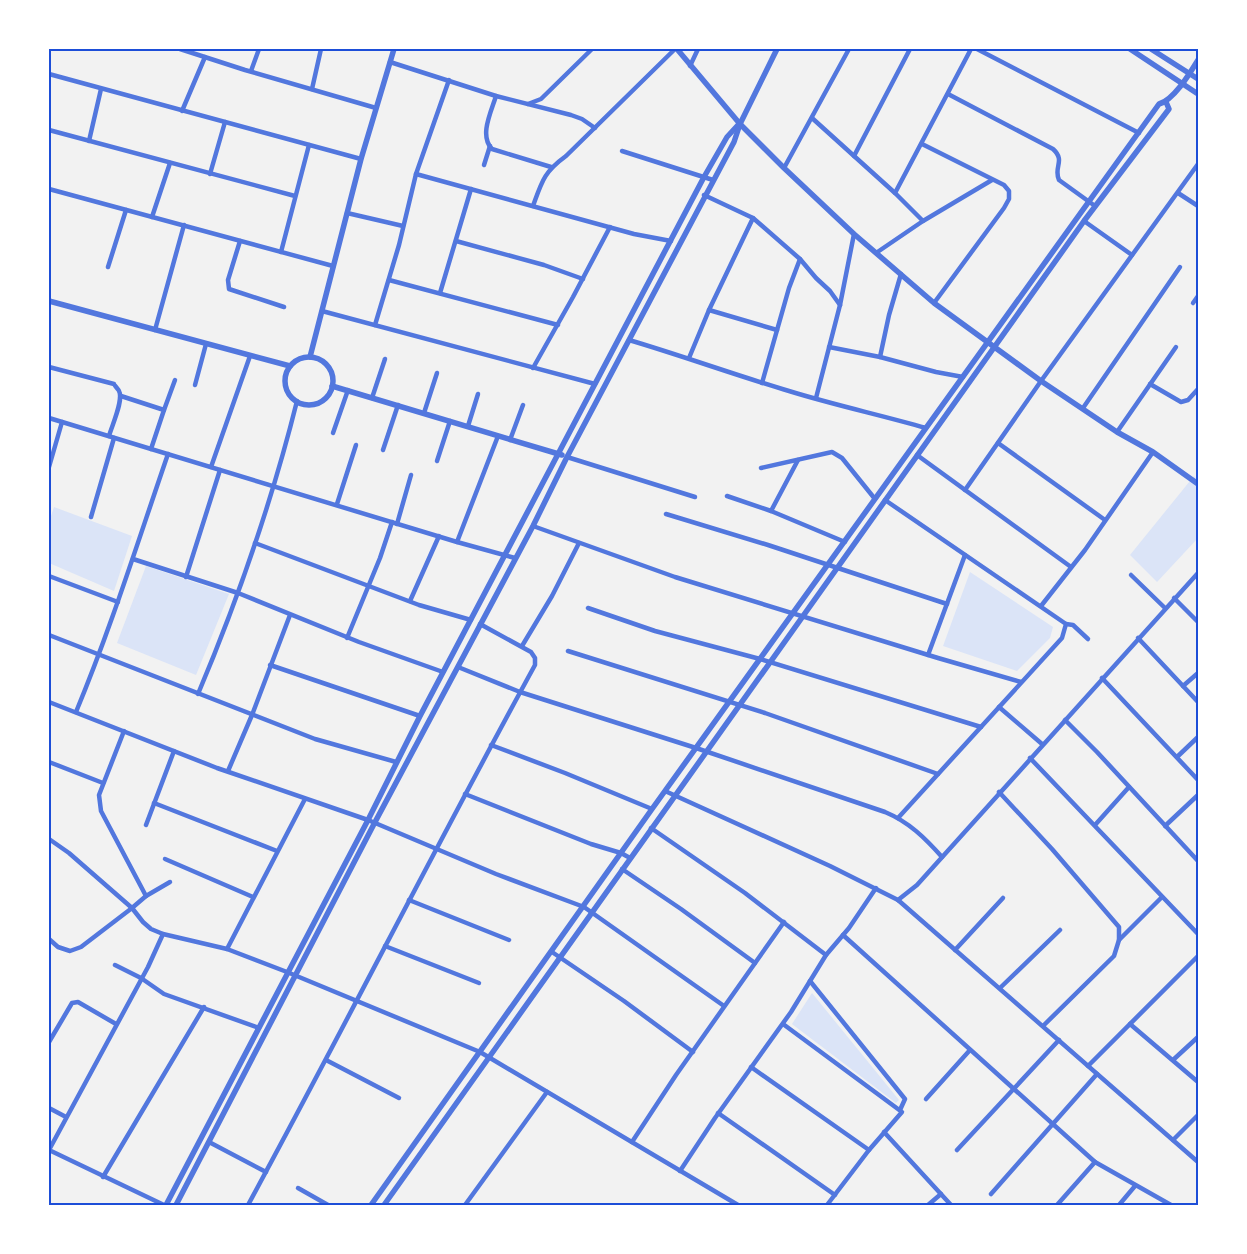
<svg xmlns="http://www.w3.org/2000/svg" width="1247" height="1254" font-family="'Libre Baskerville',serif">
  <rect width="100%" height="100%" fill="#f2f2f2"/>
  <g fill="#dbe4f7">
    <polygon points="1194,476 1198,481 1198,538 1157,582 1130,555"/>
    <polygon points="54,507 132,536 114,591 49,563 49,522"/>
    <polygon points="146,566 229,594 196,675 117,643"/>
    <polygon points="970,572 1053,627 1050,638 1017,671 943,646"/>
    <polygon points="812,993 899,1100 896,1103 792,1024"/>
  </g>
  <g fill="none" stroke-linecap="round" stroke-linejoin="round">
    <g stroke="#5277de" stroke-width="4.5">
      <polyline points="180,49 245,70 376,108"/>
      <polyline points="977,49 1139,133"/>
      <polyline points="390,62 496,96 571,115 582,119 595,128"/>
      <polyline points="690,66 698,49"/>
      <polyline points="251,71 259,49"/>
      <polyline points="49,74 361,159"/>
      <polyline points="312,89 321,49"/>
      <path d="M 948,94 L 1053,149 C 1066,161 1053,167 1059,180 L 1095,206"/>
      <path d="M 496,96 C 491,112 479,136 492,149 L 551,167"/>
      <polyline points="528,104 541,99 592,49"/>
      <polyline points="182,111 205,57"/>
      <polyline points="812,118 895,193 923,221"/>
      <polyline points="49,130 295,196"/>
      <polyline points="89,141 101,89"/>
      <polyline points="922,144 1004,185 1009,191 1009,199 1004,208 934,303"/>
      <polyline points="622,151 713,180"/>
      <polyline points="854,156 910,49"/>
      <polyline points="484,165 490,146"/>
      <polyline points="784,168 849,49"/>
      <polyline points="210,174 225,122"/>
      <polyline points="416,174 634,234 671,241"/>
      <polyline points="49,189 333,266"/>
      <polyline points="895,193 971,49"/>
      <polyline points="1178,193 1198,206"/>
      <polyline points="704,195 753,218 800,259 816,278 830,291 840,305"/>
      <path d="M 533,206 C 542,181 544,172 566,156 L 675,49"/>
      <polyline points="347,213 403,226"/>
      <polyline points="152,217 170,163"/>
      <polyline points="1084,221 1132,255"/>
      <polyline points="240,241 228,280 229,289 284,307"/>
      <polyline points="456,241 544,265 583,279"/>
      <polyline points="281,252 309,145"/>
      <polyline points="876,253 923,221 992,180"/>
      <polyline points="108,267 126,210"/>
      <polyline points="389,280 558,325"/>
      <polyline points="440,293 471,189"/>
      <polyline points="1193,303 1198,296"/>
      <polyline points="709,310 777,330"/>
      <polyline points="322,311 595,384"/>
      <polyline points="375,325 399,245 416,174 449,80"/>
      <polyline points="155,330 184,225"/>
      <path d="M 629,340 C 683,356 735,375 789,391 C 834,405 881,415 926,428"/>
      <polyline points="829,347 880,357 936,372 963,377"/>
      <polyline points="880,357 889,315 901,274"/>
      <polyline points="689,358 709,310 753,218"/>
      <path d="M 49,367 L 114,384 C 114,385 119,390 119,391 C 124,400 112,425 109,436"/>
      <polyline points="533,368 573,297 610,227"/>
      <polyline points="762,383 789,288 800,259"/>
      <polyline points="1150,384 1181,402 1188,400 1198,389"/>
      <polyline points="195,385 206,344"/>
      <polyline points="121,396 164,410 151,449"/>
      <polyline points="372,398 385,359"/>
      <polyline points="816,398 840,305 854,234"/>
      <polyline points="1083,408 1180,267"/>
      <polyline points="164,410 175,380"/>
      <polyline points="424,413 437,373"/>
      <polyline points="49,418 457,542 515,558"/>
      <polyline points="468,426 478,394"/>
      <polyline points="1117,432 1176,347"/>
      <polyline points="333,433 348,390"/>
      <polyline points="510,440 523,405"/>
      <polyline points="998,443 1105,520"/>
      <polyline points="383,450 398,405"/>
      <polyline points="917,455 1071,567"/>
      <polyline points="567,457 695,497"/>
      <polyline points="437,461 450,421"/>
      <polyline points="49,467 62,422"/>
      <polyline points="211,467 250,356"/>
      <polyline points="761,468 832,452 842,458 875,499"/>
      <polyline points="965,490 1041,381 1198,164"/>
      <polyline points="727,496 771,511 845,542"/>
      <polyline points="885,500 1066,624 1062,638 898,818"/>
      <polyline points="337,504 356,445"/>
      <polyline points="771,511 798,460"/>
      <polyline points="666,514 768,545 947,604"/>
      <polyline points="91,517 114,438"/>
      <polyline points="397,524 411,475"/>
      <polyline points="533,526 675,577 938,658 1021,682"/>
      <polyline points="457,542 498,436"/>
      <polyline points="255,543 419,605 471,620"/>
      <polyline points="133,559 238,593 359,642 443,672"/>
      <polyline points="1131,575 1165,608"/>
      <polyline points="49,576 118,602"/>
      <polyline points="186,577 220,470"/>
      <polyline points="1174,598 1198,622"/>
      <polyline points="410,601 439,536"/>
      <polyline points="1041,606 1085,550 1153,452"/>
      <polyline points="588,608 655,631 760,659 981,727"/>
      <polyline points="1066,624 1073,625 1088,639"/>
      <polyline points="49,635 315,739 396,762"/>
      <polyline points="347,638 380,558 392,522"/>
      <polyline points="1138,638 1198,702"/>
      <polyline points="522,646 552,596 579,543"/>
      <polyline points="568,651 765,713 938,774"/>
      <polyline points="928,655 965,555"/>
      <polyline points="270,665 420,716"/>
      <path d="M 458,667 L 520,692 L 696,748 L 885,812 C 909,822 925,838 942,857"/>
      <polyline points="1102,678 1198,780"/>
      <polyline points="1183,686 1198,673"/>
      <path d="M 198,694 C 238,599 272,501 297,401"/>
      <polyline points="49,702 217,768 368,820 496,874 584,907 724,1006"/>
      <polyline points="999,707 1042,744"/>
      <path d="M 76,712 C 111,628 138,541 168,454"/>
      <polyline points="1065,720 1097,752 1198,861"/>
      <polyline points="124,731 99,795 101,811 146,896"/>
      <polyline points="491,745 565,773 652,809"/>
      <polyline points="1177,757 1198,737"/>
      <polyline points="1030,758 1198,934"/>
      <polyline points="49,762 103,783"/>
      <polyline points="228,771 252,715 290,615"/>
      <polyline points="665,791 830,866 898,900 1198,1162"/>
      <polyline points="999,792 1052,849 1119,927 1119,940 1114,956 1043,1026"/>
      <polyline points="465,794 591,844 621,853 630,858"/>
      <polyline points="154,803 277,851"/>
      <polyline points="146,825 174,751"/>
      <polyline points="1095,825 1129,787"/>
      <polyline points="1165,826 1198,795"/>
      <polyline points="651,828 745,893 826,955"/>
      <polyline points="49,839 69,853 132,908 146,896 170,882"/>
      <polyline points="165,859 253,897"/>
      <polyline points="622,869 681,909 755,963"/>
      <polyline points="409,900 509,940"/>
      <polyline points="898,900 917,885 1198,573"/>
      <polyline points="843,935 1095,1162 1171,1205"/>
      <polyline points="49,939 58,947 70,951 81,947 132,908 143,922 151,929 163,934 227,949 287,972 480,1052 738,1205"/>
      <polyline points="1119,940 1162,897"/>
      <polyline points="385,946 479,983"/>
      <polyline points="227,949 305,799"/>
      <polyline points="955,950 1003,898"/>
      <polyline points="552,952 624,1001 693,1052"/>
      <polyline points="115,965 141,978 164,994 259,1028"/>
      <polyline points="810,981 905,1099 900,1110"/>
      <polyline points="1000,988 1060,930"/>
      <polyline points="783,1024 902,1112 869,1150 827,1205"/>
      <polyline points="1130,1024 1198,1082"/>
      <polyline points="49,1042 72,1003 78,1002 116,1024"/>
      <polyline points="326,1060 399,1098"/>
      <polyline points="1173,1060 1198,1037"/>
      <polyline points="1088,1066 1198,956"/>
      <polyline points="751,1067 869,1150"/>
      <polyline points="926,1099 970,1050"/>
      <polyline points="49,1108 66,1117"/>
      <polyline points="718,1113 835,1195"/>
      <polyline points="884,1132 951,1205"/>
      <polyline points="1173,1140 1198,1115"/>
      <polyline points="209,1142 266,1172"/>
      <polyline points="632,1142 676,1075 784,922"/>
      <polyline points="49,1150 148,967 163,934"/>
      <polyline points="49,1150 164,1205"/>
      <polyline points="957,1150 1059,1040"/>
      <polyline points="680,1171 715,1118 791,1012 826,955 849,928 876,888"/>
      <polyline points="103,1177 204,1007"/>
      <polyline points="298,1188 328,1205"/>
      <polyline points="991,1194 1097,1074"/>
      <path d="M 248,1205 C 345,1026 437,844 535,665 L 535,658 L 531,652 L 480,624"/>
      <polyline points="465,1205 547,1092"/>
      <polyline points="928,1205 941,1194"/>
      <polyline points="1057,1205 1095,1162"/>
      <polyline points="1119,1205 1135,1186"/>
    </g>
    <g stroke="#5277de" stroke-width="5.5">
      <polyline points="677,49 740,124 784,168 854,234 934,303 1041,381 1117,432 1153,452 1198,484"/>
      <polyline points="1130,49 1198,94"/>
      <polyline points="1151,49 1198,79"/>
      <polyline points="49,301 290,366"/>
      <polyline points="310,357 361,159 394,49"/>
      <circle cx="309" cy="381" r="24"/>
      <polyline points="332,386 562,455"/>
      <polyline points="166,1205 368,820 420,716 704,177 727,137 738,125"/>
      <polyline points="176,1205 374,824 533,526 567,457 734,142 740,124 777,49"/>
      <path d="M 371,1205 L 652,809 L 1159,104 C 1174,100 1190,73 1198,60"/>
      <polyline points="384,1205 1084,221 1169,109 1166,102"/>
    </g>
  </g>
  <rect width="1247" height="1254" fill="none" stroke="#ffffff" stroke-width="100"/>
  <rect x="50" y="50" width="1147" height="1154" fill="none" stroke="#1d4ed8" stroke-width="2"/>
</svg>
